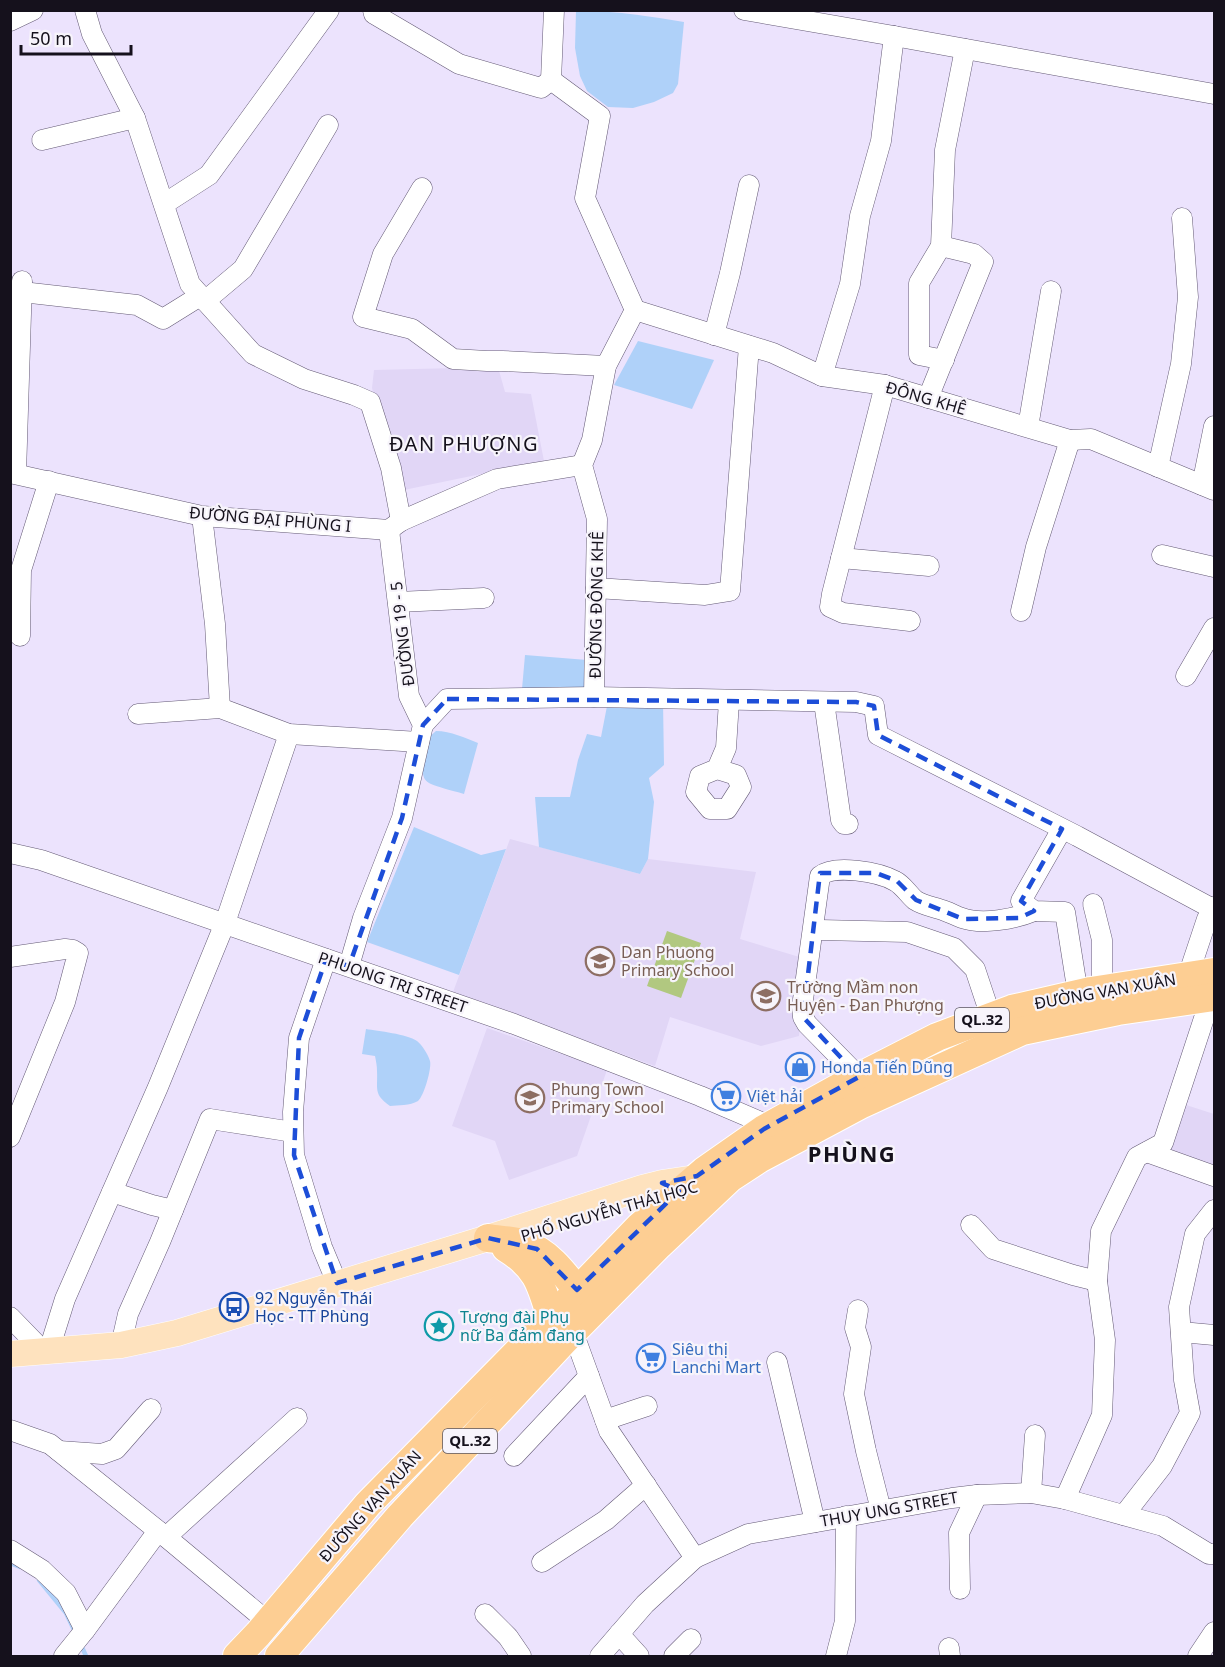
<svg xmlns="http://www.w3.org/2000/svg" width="1225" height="1667" font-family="'Noto Sans',sans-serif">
  <rect width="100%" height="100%" fill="#ece3fd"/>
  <g fill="#e1d6f6">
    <polygon points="498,367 505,392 531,394 544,461 399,491 372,388 374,370"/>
    <polygon points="510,839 640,874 648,859 756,872 740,939 806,959 799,1036 761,1046 670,1017 655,1066 453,992"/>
    <polygon points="487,1028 607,1070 577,1156 509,1180 495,1141 452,1126"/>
    <polygon points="1186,1105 1214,1114 1214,1173 1168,1157"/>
  </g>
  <polygon fill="#b1c880" points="667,931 701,943 681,998 647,986"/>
  <g fill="#afd1f9">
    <path d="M 576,11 C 612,10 649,16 684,22 L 678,84 L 673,93 L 654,102 L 633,108 L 608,107 L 587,91 L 580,76 L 575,48 Z"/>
    <polygon points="638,341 714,360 692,409 614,385"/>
    <polygon points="525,655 587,660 585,690 522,689"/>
    <polygon points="608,701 663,701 664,765 649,778 654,802 648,859 640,874 539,847 535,797 570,797 578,760 587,734 601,737"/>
    <path d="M 436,731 C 451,731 465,738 478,743 L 464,794 C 416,780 419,787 429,737 Z"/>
    <polygon points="414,827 481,855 506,849 459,975 367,942"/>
    <path d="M 366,1029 C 378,1031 407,1034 417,1041 C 422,1045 428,1054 430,1061 C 432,1068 424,1096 418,1101 C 410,1106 398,1105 390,1106 C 373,1094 378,1089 377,1071 C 377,1066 376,1061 375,1056 L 362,1054 Z"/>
  </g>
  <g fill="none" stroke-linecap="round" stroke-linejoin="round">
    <g stroke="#afd1f9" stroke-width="4.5">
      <polyline points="10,1563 20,1567"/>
      <polyline points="39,1580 66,1613 75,1632"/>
      <polyline points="81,1645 86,1656"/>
    </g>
    <g stroke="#645a75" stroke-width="21">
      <g id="minor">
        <polyline points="85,10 92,34 135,118 190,284 253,354 304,379 354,395 370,402 391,468 401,521"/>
        <polyline points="373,10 374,14 459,64 541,88 551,80"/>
        <polyline points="744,10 894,36 1214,94"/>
        <polyline points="10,21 33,10"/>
        <polyline points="551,80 600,116 585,198 635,310"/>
        <polyline points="551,80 554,10"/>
        <polyline points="42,140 135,118"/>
        <polyline points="422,188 383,254 363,317 412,329 453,359 487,361 502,361 606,366"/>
        <polyline points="164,204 209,175 329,10"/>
        <polyline points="22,292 137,305 163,319 200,296"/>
        <polyline points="205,301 243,269 328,125"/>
        <polyline points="635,310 773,353 822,376 885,385 1070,440 1091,439 1214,490"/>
        <polyline points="714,335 730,273 749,185"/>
        <polyline points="944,360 919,355 919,283 941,246 945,150 965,49"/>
        <polyline points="822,376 850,284 860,216 881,141 894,36"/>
        <polyline points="885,385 832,594 830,607 843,613 910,621"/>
        <polyline points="928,398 983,262 974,254 941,246"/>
        <polyline points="1028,427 1051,291"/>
        <polyline points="1158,467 1181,364 1188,297 1182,218"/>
        <polyline points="10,473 202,516 389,530"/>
        <polyline points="16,473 22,281"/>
        <polyline points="1202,485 1214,426"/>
        <polyline points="202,516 215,624 220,708"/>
        <polyline points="390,529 401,521 497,479 582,465"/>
        <polyline points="1162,555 1214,567"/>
        <polyline points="841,558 929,566"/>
        <polyline points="596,588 705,595 730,591 749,346"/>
        <polyline points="398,602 484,598"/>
        <polyline points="1021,611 1036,547 1070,440"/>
        <polyline points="20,636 21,570 49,481"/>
        <polyline points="1186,676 1214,628"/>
        <polyline points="594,697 597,519 582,465 592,440 606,366 635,310"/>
        <polyline points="824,702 841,820 844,824 848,824"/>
        <polyline points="138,714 220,708 289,734 419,742"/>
        <polyline points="423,725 447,699 594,697 856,702 874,706 878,735 1077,836 1213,909"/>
        <polyline points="717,769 736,775 741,787 727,809 710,809 696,792 700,776 717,769 726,748 729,701"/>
        <polyline points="1062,829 1021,901 1034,911 1065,912 1078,994"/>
        <polyline points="10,853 41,860 514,1024 700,1096 770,1126"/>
        <polyline points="1093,904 1102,940 1102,989"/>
        <polyline points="820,930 907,932 954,948 975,969 991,1017"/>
        <polyline points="10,957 65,949 73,950 78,953 65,1002 10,1137"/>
        <polyline points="326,959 299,1038 293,1112 294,1155 322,1247 337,1283"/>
        <polyline points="349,966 363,918 402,818 423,725 409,696 389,530"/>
        <polyline points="1188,976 1207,919 1214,907"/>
        <path d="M 859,1077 L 807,1024 L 803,1017 L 802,1007 L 820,876 C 834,864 879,872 895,881 C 903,885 908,894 915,900 C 924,906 935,907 945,911 C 951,913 956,916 962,918 C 982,925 1015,919 1034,911"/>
        <polyline points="1147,1152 1214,1176"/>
        <polyline points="112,1192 152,1205 173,1210"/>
        <polyline points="971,1225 993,1249 1073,1275 1097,1281"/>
        <polyline points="858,1310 855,1328 861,1347 854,1394 866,1451 881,1510"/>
        <polyline points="10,1317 43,1351"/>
        <polyline points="573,1332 609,1431 695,1558"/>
        <polyline points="1181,1332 1214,1335"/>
        <polyline points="121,1345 128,1314 160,1242 210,1119 293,1132"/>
        <polyline points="49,1350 65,1299 158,1087 225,923 289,734"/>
        <polyline points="777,1362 815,1522"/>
        <polyline points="605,1420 647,1406"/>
        <polyline points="10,1430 50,1444 166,1537 268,1622"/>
        <polyline points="59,1451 102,1454 116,1449 151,1409"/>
        <polyline points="514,1456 589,1376"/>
        <polyline points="1031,1493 1035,1435"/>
        <polyline points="1065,1499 1102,1415 1105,1340 1097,1281 1101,1231 1137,1157 1163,1143 1211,997"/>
        <polyline points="1124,1515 1162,1466 1190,1413 1184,1380 1179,1307 1195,1234 1214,1210"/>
        <polyline points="166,1537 297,1418"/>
        <polyline points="10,1550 42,1570 66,1593 85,1630"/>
        <polyline points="542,1562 606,1520 646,1485"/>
        <polyline points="960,1589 959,1533 977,1495"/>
        <polyline points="485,1614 508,1637 521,1656"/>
        <polyline points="619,1634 639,1656"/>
        <polyline points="949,1648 950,1656"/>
        <polyline points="64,1656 85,1630 158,1531"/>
        <polyline points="600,1656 645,1604 695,1558 748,1534 952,1498 977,1495 1031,1493 1065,1499 1163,1526 1209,1554 1214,1554"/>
        <polyline points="674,1656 691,1639"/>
        <polyline points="836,1656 845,1621 846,1516"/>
        <polyline points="1198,1656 1214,1632"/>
      </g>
    </g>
    <g stroke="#fff" stroke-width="27">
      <polyline id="major" points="10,1354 121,1345 177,1333 488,1238 642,1188 662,1183 702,1177"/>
    </g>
    <g stroke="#fff" stroke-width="30">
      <g id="highway">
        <path d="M 488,1238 C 500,1240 514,1240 525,1244 C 548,1252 563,1272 577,1290"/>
        <path d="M 506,1248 C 537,1267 541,1284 551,1318"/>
        <polyline points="237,1656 258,1634 368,1504 551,1318 640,1226 704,1171 764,1129 847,1083 937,1037 1012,1009 1091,991 1214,972"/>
        <polyline points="279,1656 400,1516 563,1342 659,1245 730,1178 759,1159 862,1104 1022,1031 1118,1011 1214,997"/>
      </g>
    </g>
    <use href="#minor" stroke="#fff" stroke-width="20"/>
    <use href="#major" stroke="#fee2be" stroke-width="26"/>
    <use href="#highway" stroke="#fdce93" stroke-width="28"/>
  </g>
  <path fill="none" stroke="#1d4ed8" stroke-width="4.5" stroke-dasharray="12 8" stroke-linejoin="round" d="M 447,699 L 856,702 L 874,706 L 878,735 L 1062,829 L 1021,901 L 1034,911 L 1019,918 L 963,919 L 916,900 L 897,881 L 876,873 L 820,873 L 803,1017 L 859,1077 L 764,1129 L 697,1176 L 662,1183 L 679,1191 L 577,1290 L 537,1249 L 488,1238 L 337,1283 L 294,1155 L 299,1038 L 326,959 L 349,966 L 402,818 L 423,725 Z"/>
  <defs>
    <g id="school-ring" transform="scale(1.5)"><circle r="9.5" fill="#f7f4fb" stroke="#8d6e63" stroke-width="1.5"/><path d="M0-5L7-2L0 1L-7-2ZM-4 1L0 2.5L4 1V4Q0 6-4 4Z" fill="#8d6e63"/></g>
    <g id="shop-ring" transform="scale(1.5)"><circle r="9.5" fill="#f7f4fb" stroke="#3f7fe0" stroke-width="1.5"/><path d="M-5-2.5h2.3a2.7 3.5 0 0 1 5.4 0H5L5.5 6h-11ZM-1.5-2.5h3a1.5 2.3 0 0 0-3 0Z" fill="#3f7fe0"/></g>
    <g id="supermarket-ring" transform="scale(1.5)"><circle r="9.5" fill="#f7f4fb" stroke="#3f7fe0" stroke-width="1.5"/><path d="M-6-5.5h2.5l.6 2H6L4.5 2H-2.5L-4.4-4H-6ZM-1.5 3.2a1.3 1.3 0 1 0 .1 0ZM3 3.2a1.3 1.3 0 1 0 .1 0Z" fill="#3f7fe0"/></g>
    <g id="bus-ring" transform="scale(1.5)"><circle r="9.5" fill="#f7f4fb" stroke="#1a4fb4" stroke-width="1.5"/><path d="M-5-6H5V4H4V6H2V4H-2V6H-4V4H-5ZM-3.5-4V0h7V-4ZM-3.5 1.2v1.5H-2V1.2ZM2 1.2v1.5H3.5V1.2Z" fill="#1a4fb4"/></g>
    <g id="sight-ring" transform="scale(1.5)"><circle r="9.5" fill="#f7f4fb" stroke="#0f9aa8" stroke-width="1.5"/><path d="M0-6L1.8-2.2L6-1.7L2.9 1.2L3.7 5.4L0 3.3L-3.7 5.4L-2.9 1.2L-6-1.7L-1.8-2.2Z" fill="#0f9aa8"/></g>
  </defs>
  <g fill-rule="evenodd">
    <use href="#school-ring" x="600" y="961"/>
    <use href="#school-ring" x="766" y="996"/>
    <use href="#shop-ring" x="800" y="1067"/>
    <use href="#supermarket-ring" x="726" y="1096"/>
    <use href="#school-ring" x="530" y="1098"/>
    <use href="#bus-ring" x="234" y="1307"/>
    <use href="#sight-ring" x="439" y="1326"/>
    <use href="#supermarket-ring" x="651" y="1358"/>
  </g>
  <g text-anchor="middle" stroke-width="4.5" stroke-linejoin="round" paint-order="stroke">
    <g fill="#f7f4fb" stroke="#59555f" stroke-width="1.5">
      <rect x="955" y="1008" width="54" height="24" rx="4.5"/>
      <rect x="443" y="1429" width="54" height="24" rx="4.5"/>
    </g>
    <g font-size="15" font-weight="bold" fill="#15111c">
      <text x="982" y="1025">QL.32</text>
      <text x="470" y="1446">QL.32</text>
    </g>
    <g font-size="16" fill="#15111c" stroke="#f7f4fb">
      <text transform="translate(926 398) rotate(16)" y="6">ĐÔNG KHÊ</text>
      <text transform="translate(270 519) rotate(5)" y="6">ĐƯỜNG ĐẠI PHÙNG I</text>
      <text transform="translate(596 605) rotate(-89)" y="6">ĐƯỜNG ĐÔNG KHÊ</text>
      <text transform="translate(402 634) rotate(-97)" y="6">ĐƯỜNG 19 - 5</text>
      <text transform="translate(393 982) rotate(19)" y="6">PHUONG TRI STREET</text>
      <text transform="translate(1105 991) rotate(-10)" y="6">ĐƯỜNG VẠN XUÂN</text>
      <text transform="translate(609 1211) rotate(-16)" y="6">PHỐ NGUYỄN THÁI HỌC</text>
      <text transform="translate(370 1506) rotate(-48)" y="6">ĐƯỜNG VẠN XUÂN</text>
      <text transform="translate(889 1509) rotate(-10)" y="6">THUY UNG STREET</text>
    </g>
    <g font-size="16" fill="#785e54" stroke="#f7f4fb" text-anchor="start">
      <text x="621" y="958">Dan Phuong<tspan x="621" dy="18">Primary School</tspan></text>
      <text x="787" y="993">Trường Mầm non<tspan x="787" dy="18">Huyện - Đan Phượng</tspan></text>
      <text x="551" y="1095">Phung Town<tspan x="551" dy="18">Primary School</tspan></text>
    </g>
    <g font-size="16" fill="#366cbe" stroke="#f7f4fb" text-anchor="start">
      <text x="821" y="1073">Honda Tiến Dũng</text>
      <text x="747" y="1102">Việt hải</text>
      <text x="672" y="1355">Siêu thị<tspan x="672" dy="18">Lanchi Mart</tspan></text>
    </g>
    <g font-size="16" fill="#164399" stroke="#f7f4fb" text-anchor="start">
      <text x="255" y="1304">92 Nguyễn Thái<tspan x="255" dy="18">Học - TT Phùng</tspan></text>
    </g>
    <g font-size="16" fill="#0d838f" stroke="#f7f4fb" text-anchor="start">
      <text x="460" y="1323">Tượng đài Phụ<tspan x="460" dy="18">nữ Ba đảm đang</tspan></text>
    </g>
    <g font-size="20" letter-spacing="1.5" fill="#15111c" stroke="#f7f4fb">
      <text x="464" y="451">ĐAN PHƯỢNG</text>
    </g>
    <g font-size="22" font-weight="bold" letter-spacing="1.5" fill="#15111c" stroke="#f7f4fb">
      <text x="852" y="1162">PHÙNG</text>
    </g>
  </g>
  <rect width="1225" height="1667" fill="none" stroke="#15111c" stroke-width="24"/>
  <path d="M21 45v9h110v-9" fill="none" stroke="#15111c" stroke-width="3"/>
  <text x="30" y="45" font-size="18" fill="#15111c" stroke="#f7f4fb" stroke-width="4.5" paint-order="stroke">50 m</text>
</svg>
